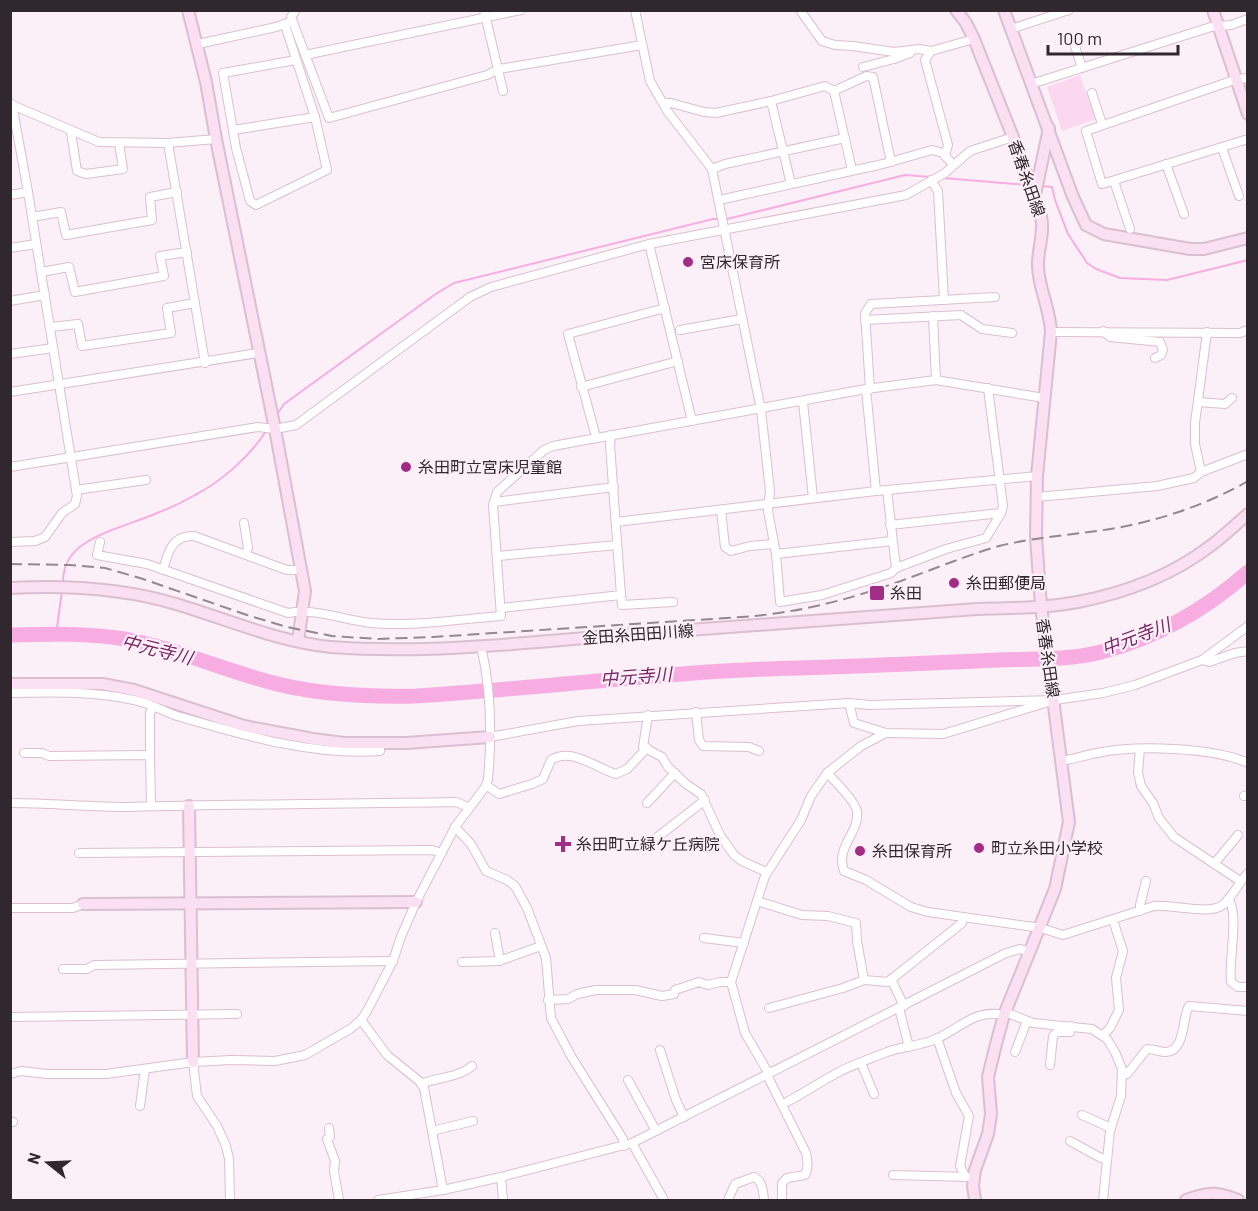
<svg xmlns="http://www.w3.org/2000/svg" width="1258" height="1211" font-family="Barlow,'Noto Sans JP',sans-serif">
  <rect width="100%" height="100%" fill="#fcf0f8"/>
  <polygon fill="#fbd8f0" points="1080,75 1096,119 1062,131 1047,87"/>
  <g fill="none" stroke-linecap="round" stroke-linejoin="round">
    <g stroke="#f7ade1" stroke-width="2">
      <polyline points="943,178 1027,185"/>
      <polyline points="1042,186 1052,187 1055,200 1068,234 1087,263 1096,269 1120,278 1167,280 1248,260"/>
      <polyline points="276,416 284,404 437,293 454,283 713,219 727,219 905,175 931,177"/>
      <path d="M 63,582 C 63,573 65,564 71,556 C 86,534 133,524 157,513 C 170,508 183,502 195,495 C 222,481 250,456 266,431"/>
      <polyline points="56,634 62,591"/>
    </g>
    <path stroke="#f7ade1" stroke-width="15" d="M 10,635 C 48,634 88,633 125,639 C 173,648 219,668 266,681 C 314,695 367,697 416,696 C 544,688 670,671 797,668 C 864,666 931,663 997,660 C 1027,659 1073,660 1101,652 C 1155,638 1206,609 1248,572"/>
    <g stroke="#dabfd1" stroke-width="10">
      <g id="street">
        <polyline points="296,10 291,17 329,118 487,75 499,69 642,45"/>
        <polyline points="484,10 503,91"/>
        <polyline points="635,10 650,81 668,112 712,169 761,410 770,491 768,511 776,554 892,541"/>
        <polyline points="800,10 822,41 835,45 853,46 894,52 919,49 931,51 974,39"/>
        <polyline points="285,25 315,117 327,170 256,205 250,201 236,148 223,73 296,60"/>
        <polyline points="1011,29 1069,10"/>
        <polyline points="1074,43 1082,68"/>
        <polyline points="198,44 276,27 287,23"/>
        <polyline points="931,51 925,60 948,145 945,156"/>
        <polyline points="305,55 521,10"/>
        <polyline points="863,67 894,59 910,53"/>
        <polyline points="1248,78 1237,79 1086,131 1102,184 1248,139"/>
        <polyline points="1031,84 1211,27 1231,25 1248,19"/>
        <polyline points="834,91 866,76 873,77 891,162"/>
        <polyline points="1092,93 1102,124"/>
        <polyline points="771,101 791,184"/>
        <polyline points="663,103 671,103 704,112 716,113 771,101 825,86 834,91 852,170"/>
        <polyline points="10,104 99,142 168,143 216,139"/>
        <polyline points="233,130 315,117"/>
        <polyline points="71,132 77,171 86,174 123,169 119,143"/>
        <polyline points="168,143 205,363"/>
        <polyline points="1222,148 1239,196"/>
        <polyline points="1166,164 1184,214"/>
        <polyline points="712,169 725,164 845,138"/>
        <polyline points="931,180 938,191 944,300"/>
        <polyline points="1114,181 1130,229"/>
        <polyline points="10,195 28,192"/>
        <polyline points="719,200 883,164 932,150 943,153 953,165"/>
        <polyline points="32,217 61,212 66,235 152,220 150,197 177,192"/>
        <polyline points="649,244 692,421"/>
        <polyline points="10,248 36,244"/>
        <polyline points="41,272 69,267 75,292 164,276 160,256 187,252"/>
        <polyline points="10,301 45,295"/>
        <polyline points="933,316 936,380"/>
        <polyline points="865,320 961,315 982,329 1012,333"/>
        <polyline points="50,327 78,324 82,346 171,333 167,308 195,303"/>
        <polyline points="680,330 742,319"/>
        <polyline points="1103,331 1110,337 1160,342 1163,350 1161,355 1155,358"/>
        <polyline points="1051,332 1240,333 1248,330"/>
        <polyline points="10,354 53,348"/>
        <polyline points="581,387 678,361"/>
        <polyline points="866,389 876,491"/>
        <polyline points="870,389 865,313 871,304 995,297"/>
        <polyline points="10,392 258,353"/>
        <polyline points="803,402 813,498"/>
        <polyline points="1198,402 1225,404 1232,398"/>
        <polyline points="596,437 568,334 665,308"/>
        <polyline points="10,467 258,427 275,429 296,425 470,297 491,287 649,244 906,195 945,173 970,151 1013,137"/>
        <polyline points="1201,472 1248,454"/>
        <polyline points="76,490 146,480"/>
        <polyline points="1037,497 1157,486 1194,478 1201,472 1195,444 1195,423 1207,332"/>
        <polyline points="494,502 614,487"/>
        <polyline points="721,510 725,547 731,551 750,546 774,544"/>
        <polyline points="616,522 876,491 1037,476"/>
        <polyline points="244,523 248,548 246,555"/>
        <polyline points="890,525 1001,513 1003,506 988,388"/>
        <polyline points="10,542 35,541 45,537 62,513 75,504 77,496 28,192 12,104"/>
        <path d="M 100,542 L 97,555 L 147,564 L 288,613 C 316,608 343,620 371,623 C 410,627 461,619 501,616 L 493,505 L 497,492 L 544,450 L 553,446 L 866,389 L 936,380 L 1044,398"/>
        <polyline points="776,554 780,602 822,595 891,573 896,568 887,490"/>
        <polyline points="498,556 617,545"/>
        <polyline points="896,568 946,549 986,538 1001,513"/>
        <path d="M 163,570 C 168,552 172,535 194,536 L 287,570 L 301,570"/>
        <polyline points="621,595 622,605 673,602"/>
        <polyline points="501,608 621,595 610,445 611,435"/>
        <polyline points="1202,660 1209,662 1235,653 1248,651"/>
        <path d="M 10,693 C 52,692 94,691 134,700 C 149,703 163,711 177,716 C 243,735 312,756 380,751 L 380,743"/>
        <polyline points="849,703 869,705 1055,700 1103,693 1135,685 1202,660 1248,626"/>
        <polyline points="696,712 699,740 703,746 749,747 759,751"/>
        <polyline points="648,715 643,747 662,757 668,767 686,784 701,794 720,835 734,855 742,861 766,872"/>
        <polyline points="490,737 578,721 849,703 854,723 886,733 943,734 1055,700"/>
        <polyline points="1140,749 1138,772 1141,786 1153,803 1159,818 1174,837 1240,881"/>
        <polyline points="24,753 42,753 49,756 150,755 151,806"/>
        <polyline points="150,755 150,713 153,707"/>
        <path d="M 1061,761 C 1074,759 1085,755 1097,753 C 1135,745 1213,747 1248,763"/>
        <path d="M 827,773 C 835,781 855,801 857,811 C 860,833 835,846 844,871 L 866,880 L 911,907 L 928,912 L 963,917"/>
        <path d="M 486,785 L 499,794 L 532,784 L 543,779 L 551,760 C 572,747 596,768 616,774 L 627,769 L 647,748"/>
        <polyline points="1244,796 1248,795"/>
        <path d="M 10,803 C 50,803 89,807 129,807 C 238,804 347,804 456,802 L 468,807"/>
        <polyline points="647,803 675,773"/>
        <polyline points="455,827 471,844 486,871 507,880 515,886 527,908 546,958 551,1018 571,1056 623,1139 624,1146"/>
        <polyline points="655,839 705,800"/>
        <polyline points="79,853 432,850 442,853"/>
        <polyline points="1214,864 1238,835"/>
        <path d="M 1228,899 C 1240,913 1228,961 1231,982 L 1238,987 L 1248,987"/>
        <polyline points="757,901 802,915 828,916 856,923 857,941 864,980"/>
        <polyline points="10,908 73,908 83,904"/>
        <polyline points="1140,911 1140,905 1146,881"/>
        <polyline points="495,933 500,961"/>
        <polyline points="704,938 744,943"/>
        <polyline points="462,962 499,961 541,946"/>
        <polyline points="63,969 87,969 94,965 393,961"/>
        <polyline points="891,979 904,1006"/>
        <polyline points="548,1000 568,999 577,994 596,990 635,990 662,996 674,994 675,990 699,982 708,985 720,982 731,982"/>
        <path d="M 769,1008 L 843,988 L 864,980 L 888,982 L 962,923 L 963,917 L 1041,928 L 1063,935 L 1154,906 C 1173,904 1211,916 1224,904 C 1233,896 1239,882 1248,873"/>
        <polyline points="899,1008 909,1047"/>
        <polyline points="1005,1012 1033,1023 1092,1029 1107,1039 1115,1052 1122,1069 1121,1096 1110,1131 1103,1200"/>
        <polyline points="10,1017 237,1014"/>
        <polyline points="361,1020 387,1055 419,1081 424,1088 443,1190"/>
        <polyline points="1103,1035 1110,1028 1119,1010 1116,978 1123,951 1113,920"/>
        <polyline points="937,1038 956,1093 969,1116 960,1166 965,1176"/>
        <polyline points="660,1050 676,1100 684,1117"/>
        <polyline points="1015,1052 1027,1021"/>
        <polyline points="193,1062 197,1096 217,1126 226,1146 229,1159 230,1200"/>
        <polyline points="861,1063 874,1094"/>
        <polyline points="1050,1065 1053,1036 1057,1032 1070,1032 1071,1026"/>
        <path d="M 10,1074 L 21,1071 L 47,1074 L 106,1074 L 193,1062 L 231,1060 L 275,1061 L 305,1055 L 350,1029 L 361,1020 L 367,1011 L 393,961 L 400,939 L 416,902 L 455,827 L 486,786 L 488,779 C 492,735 491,689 481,646"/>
        <polyline points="769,1074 745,1033 731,982 765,876 801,820 811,796 827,773 861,746 886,733"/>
        <path d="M 767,1075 L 806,1153 C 808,1161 809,1168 805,1175 L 787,1178 L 782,1183 L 782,1200"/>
        <path d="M 1122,1075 L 1127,1074 L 1147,1049 C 1154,1049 1160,1052 1166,1052 C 1186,1051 1182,1016 1189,1006 L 1248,1011"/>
        <polyline points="628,1080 656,1131"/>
        <path d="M 421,1084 C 437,1077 458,1078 472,1066"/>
        <path d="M 783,1104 C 801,1095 817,1084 835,1074 C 851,1065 870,1059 887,1052 C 903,1046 920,1046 936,1039 C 959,1029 976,1008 1004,1015"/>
        <polyline points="140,1106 145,1069"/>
        <polyline points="1082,1115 1111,1128"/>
        <polyline points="10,1121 13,1122"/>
        <polyline points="329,1128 330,1137 327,1139 335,1161 334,1171 339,1200"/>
        <polyline points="432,1131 473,1121"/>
        <polyline points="1070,1141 1101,1158 1107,1159"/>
        <polyline points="632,1143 664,1200"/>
        <polyline points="893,1175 970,1177"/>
        <polyline points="501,1177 503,1200"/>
        <polyline points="378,1200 443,1190 501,1177 632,1143 1006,953 1020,949 1030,952"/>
        <path d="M 728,1200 L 735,1184 L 754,1177 C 763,1181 763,1192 764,1200"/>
      </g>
    </g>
    <g stroke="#dabfd1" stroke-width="14">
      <g id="secondary">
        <polyline points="188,10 206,82 216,139 275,429 305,591 298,641"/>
        <path d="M 956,10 L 966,23 L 974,39 L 1013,137 L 1041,216 C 1045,234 1037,250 1038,267 C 1039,289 1050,309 1051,332 L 1037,476 L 1036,537 L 1041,606 L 1069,822 L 1055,889 L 1004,1015 L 996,1044 L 988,1077 L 991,1114 L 988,1134 L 975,1170 L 973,1186 L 975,1200"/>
        <polyline points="1004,10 1073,197 1086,225 1104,234 1190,249 1204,249 1248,238"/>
        <polyline points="1213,10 1248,114"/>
        <polyline points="1035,195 1049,128"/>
        <path d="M 10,588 C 66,585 122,588 176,604 C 227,619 278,642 331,647 C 427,654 525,643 620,635 C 739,626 858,618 977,609 C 1011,608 1045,608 1078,602 C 1124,593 1172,575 1209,547 C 1223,537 1235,525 1248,514"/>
        <polyline points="10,684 102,684 134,690 244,726 313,739 344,743 406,743 490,737"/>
        <polyline points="189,806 193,1062"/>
        <polyline points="83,904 416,902"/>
        <path d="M 1186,1200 C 1208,1192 1215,1191 1238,1200"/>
      </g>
    </g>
    <use href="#street" stroke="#fff" stroke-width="8"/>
    <use href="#secondary" stroke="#fbdff3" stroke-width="10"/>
    <path stroke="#93888f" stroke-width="2" stroke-dasharray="12 6" stroke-linecap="butt" d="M 10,564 L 70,565 L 105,568 L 143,579 L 247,615 L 287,627 L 332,636 L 378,639 L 433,637 L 742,617 C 800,613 855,598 909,578 C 939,567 968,555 999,546 C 1040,536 1076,535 1116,528 C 1161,520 1208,504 1248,481"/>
  </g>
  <g fill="#a12d87" stroke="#fcf0f8" stroke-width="2">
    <circle cx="688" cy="262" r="6"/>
    <circle cx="406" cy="467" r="6"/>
    <circle cx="954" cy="583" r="6"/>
    <rect x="869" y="585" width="16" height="16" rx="3"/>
    <path d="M560 835h6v6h6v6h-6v6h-6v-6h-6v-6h6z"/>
    <circle cx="979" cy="848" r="6"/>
    <circle cx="860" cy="851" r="6"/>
  </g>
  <g text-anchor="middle" stroke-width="4.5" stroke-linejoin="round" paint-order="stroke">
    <g font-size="16" fill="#31272e" stroke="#fcf0f8">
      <text transform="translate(1027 178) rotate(71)" y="6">香春糸田線</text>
      <text transform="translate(638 634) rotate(-4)" y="6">金田糸田田川線</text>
      <text transform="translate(1048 658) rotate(82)" y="6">香春糸田線</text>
    </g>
    <g font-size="16" fill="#31272e" stroke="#fcf0f8" text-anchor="start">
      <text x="700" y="268">宮床保育所</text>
      <text x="418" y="473">糸田町立宮床児童館</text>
      <text x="966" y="589">糸田郵便局</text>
      <text x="890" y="599">糸田</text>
      <text x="576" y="850">糸田町立緑ケ丘病院</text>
      <text x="991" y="854">町立糸田小学校</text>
      <text x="872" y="857">糸田保育所</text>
    </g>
    <g font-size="18" font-style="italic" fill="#772564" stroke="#fcf0f8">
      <text transform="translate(1136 637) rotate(-21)" y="6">中元寺川</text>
      <text transform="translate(157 650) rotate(14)" y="6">中元寺川</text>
      <text transform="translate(636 677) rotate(-4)" y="6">中元寺川</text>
    </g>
  </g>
  <rect width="1258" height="1211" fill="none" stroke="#31272e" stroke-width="24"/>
  <g transform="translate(48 1163) rotate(288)" stroke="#fcf0f8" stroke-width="4.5" paint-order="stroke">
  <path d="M0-4.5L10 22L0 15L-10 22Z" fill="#31272e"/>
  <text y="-9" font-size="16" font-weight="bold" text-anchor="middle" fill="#31272e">N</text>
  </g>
  <path d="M1048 45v9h130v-9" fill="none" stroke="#31272e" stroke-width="3"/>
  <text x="1057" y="45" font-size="18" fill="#31272e" stroke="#fcf0f8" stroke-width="4.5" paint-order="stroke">100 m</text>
</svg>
